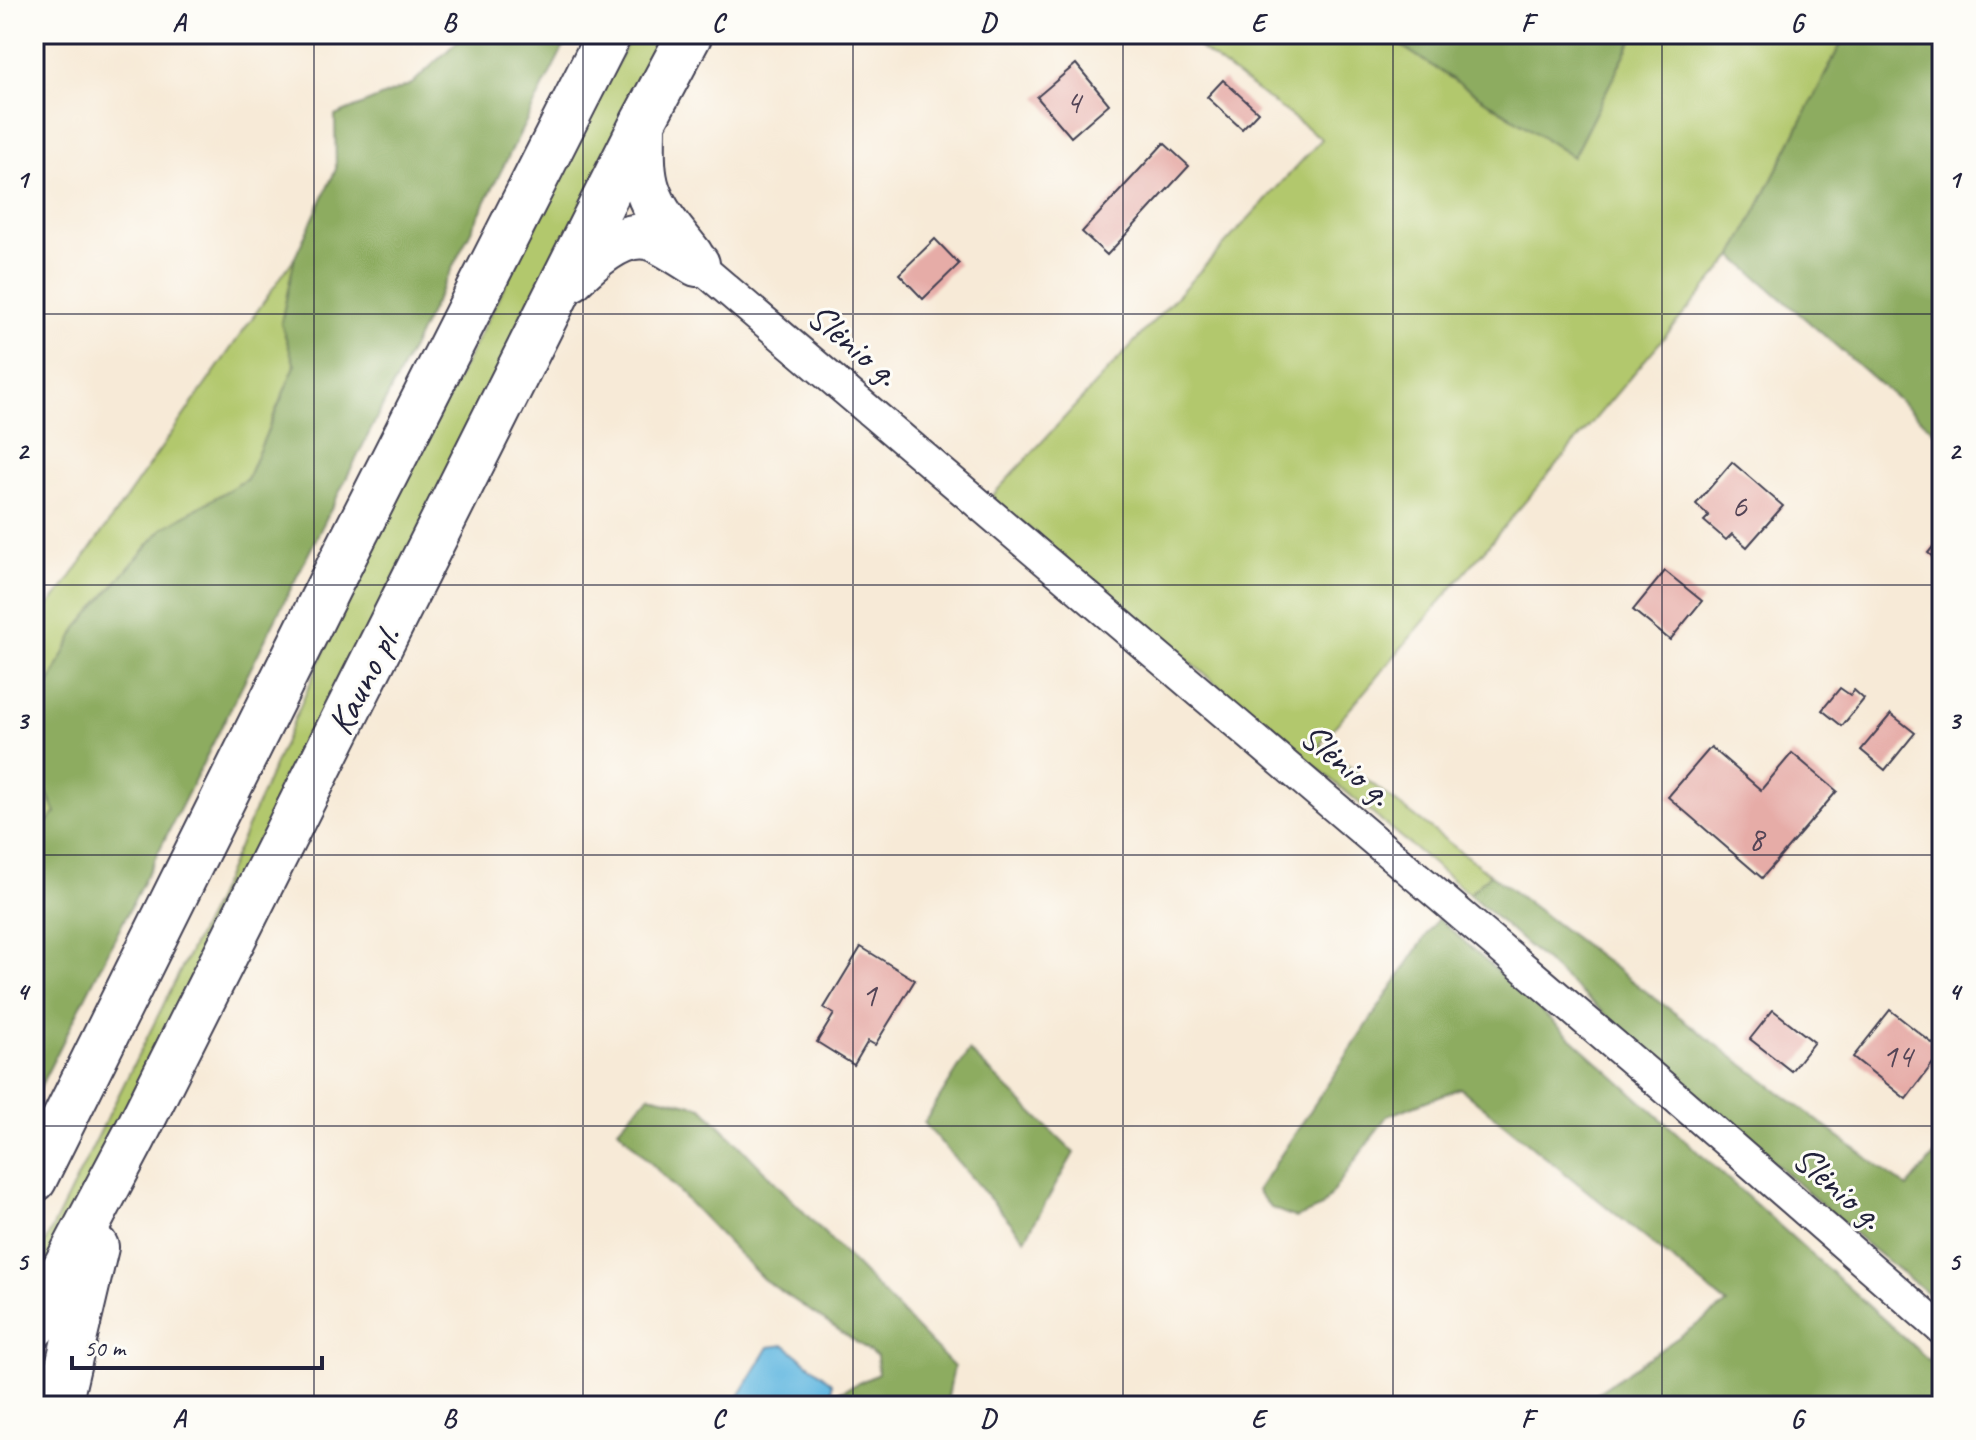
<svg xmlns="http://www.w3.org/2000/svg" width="1976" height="1440" font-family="Caveat,sans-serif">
  <rect width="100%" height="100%" fill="#fdfcf7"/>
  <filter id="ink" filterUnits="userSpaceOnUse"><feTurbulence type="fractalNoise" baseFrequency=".0125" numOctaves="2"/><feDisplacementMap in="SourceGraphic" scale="16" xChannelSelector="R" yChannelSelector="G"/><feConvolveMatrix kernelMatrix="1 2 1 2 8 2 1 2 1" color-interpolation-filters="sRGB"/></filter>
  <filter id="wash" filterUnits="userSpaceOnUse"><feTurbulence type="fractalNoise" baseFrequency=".006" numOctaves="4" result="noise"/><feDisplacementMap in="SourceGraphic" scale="32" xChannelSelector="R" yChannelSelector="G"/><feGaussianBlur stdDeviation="1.8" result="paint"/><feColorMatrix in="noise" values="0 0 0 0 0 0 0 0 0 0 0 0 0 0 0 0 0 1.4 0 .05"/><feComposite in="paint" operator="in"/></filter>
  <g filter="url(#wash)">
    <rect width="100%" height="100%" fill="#f7ead7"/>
    <g fill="#b2c86d" stroke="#6a7554" stroke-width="2">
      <polygon points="632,34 670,34 34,1289 34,1265 214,903 355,581"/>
      <polygon points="1181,34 1383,34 1573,157 1635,34 1846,34 1733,256 1320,744 1490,874 1469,894 991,497 1322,139"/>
      <polygon points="295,257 281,323 295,366 247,479 162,529 34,714 34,622 61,591"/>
      <polygon points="34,763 56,813 34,834"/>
    </g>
    <g fill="#8dac60" stroke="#58674e" stroke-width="2">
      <polygon points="465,34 570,34 34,1099 34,834 56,813 34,763 34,714 77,628 162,529 247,479 295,366 281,323 295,257 336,169 335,116 412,84"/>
      <polygon points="1383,34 1635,34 1573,157"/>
      <polygon points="1846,34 1942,34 1942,438 1733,256"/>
      <polygon points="1490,874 1907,1188 1942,1146 1942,1305 1864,1242 1469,894"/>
      <polygon points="1438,918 1942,1372 1942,1406 1578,1406 1727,1304 1460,1088 1387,1116 1322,1207 1296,1218 1271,1208 1257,1191"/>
      <polygon points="969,1051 1074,1153 1025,1239 924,1123"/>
      <polygon points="649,1095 702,1107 954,1367 946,1406 826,1406 832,1395 878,1374 877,1356 763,1279 618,1129"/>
    </g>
    <polygon fill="#65b9e1" stroke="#446e8e" stroke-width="2" points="785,1345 832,1383 832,1395 826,1406 733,1406 769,1347"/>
    <g id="blocks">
      <g fill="#e6aca7">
        <polygon points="1076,64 1109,104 1071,137 1037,97"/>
        <polygon points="1223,80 1258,112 1242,129 1207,97"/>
        <polygon points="1164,143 1189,166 1107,255 1082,232"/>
        <polygon points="935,239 959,264 923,299 899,274"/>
        <polygon points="1732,462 1783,506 1747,547 1732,534 1726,540 1704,521 1709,516 1696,504"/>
        <polygon points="1942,536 1942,565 1928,553"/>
        <polygon points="1665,571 1702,601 1670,640 1633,610"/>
        <polygon points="1840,688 1850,695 1854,690 1864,699 1842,726 1822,710"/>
        <polygon points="1891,714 1915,733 1885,770 1861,750"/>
        <polygon points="1711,747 1761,790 1792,753 1837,791 1762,878 1668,797"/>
        <polygon points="861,947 915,980 875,1045 868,1041 854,1065 817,1042 834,1014 824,1008"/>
        <polygon points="1773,1010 1814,1042 1791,1071 1750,1039"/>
        <polygon points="1890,1010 1942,1051 1906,1099 1853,1057"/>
      </g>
    </g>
  </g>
  <g filter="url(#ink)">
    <use href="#blocks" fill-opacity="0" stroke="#424052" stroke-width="2"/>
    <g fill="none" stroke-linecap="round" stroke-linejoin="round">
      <g stroke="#424052" stroke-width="34">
        <polyline id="street" points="697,264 1666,1089 1942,1330"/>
      </g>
      <g stroke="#424052" stroke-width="48">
        <g id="highway">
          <path d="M 643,126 C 643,146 641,171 648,191 C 656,215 676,236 691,256"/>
          <path d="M 571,279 C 589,261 619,232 647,237 C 660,239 685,257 697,264"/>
          <polyline points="34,1180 329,586 609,34"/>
          <polyline points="34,1326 134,1137 643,122 690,34"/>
          <polyline points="46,1406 63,1387 96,1247"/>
        </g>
      </g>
      <use href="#street" stroke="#fff" stroke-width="30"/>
      <use href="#highway" stroke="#fff" stroke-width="44"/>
    </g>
  </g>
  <path fill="none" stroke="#22223b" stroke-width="2" stroke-opacity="0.55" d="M 314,34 L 314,1406M 583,34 L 583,1406M 853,34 L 853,1406M 1123,34 L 1123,1406M 1393,34 L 1393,1406M 1662,34 L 1662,1406M 34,314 L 1942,314M 34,585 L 1942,585M 34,855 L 1942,855M 34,1126 L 1942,1126"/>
  <g text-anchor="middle" stroke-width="6" stroke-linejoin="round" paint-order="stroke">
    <g font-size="34" fill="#534456">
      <text x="1073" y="113">4</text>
      <text x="1739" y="517">6</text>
      <text x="1756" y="850">8</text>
      <text x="869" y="1006">1</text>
      <text x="1897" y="1067">14</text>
    </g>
    <g font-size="38" fill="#22223b" stroke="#fdfcf7">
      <text transform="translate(854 344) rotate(40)" y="13">Slėnio g.</text>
      <text transform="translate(363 680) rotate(-63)" y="13">Kauno pl.</text>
      <text transform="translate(1347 764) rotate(40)" y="13">Slėnio g.</text>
      <text transform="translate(1839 1187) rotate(41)" y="13">Slėnio g.</text>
    </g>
  </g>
  <rect width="1976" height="1440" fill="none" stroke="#fdfcf7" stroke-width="88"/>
  <path d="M72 1356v12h250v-12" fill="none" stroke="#22223b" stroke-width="4"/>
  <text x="84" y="1356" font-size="24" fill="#22223b" stroke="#fdfcf7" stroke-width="6" paint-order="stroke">50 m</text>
  <rect x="44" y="44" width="1888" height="1352" fill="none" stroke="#22223b" stroke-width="3"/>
  <g font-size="26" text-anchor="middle" font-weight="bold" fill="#22223b">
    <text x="179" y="31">A</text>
    <text x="449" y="31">B</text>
    <text x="718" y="31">C</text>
    <text x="988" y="31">D</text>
    <text x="1258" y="31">E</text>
    <text x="1527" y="31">F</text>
    <text x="1797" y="31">G</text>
    <text x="22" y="188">1</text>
    <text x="1954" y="188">1</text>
    <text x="22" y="459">2</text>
    <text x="1954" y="459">2</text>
    <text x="22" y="729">3</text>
    <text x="1954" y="729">3</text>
    <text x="22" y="1000">4</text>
    <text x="1954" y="1000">4</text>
    <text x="22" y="1270">5</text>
    <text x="1954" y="1270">5</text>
    <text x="179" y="1427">A</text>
    <text x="449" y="1427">B</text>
    <text x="718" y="1427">C</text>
    <text x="988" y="1427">D</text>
    <text x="1258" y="1427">E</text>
    <text x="1527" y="1427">F</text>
    <text x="1797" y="1427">G</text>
  </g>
</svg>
